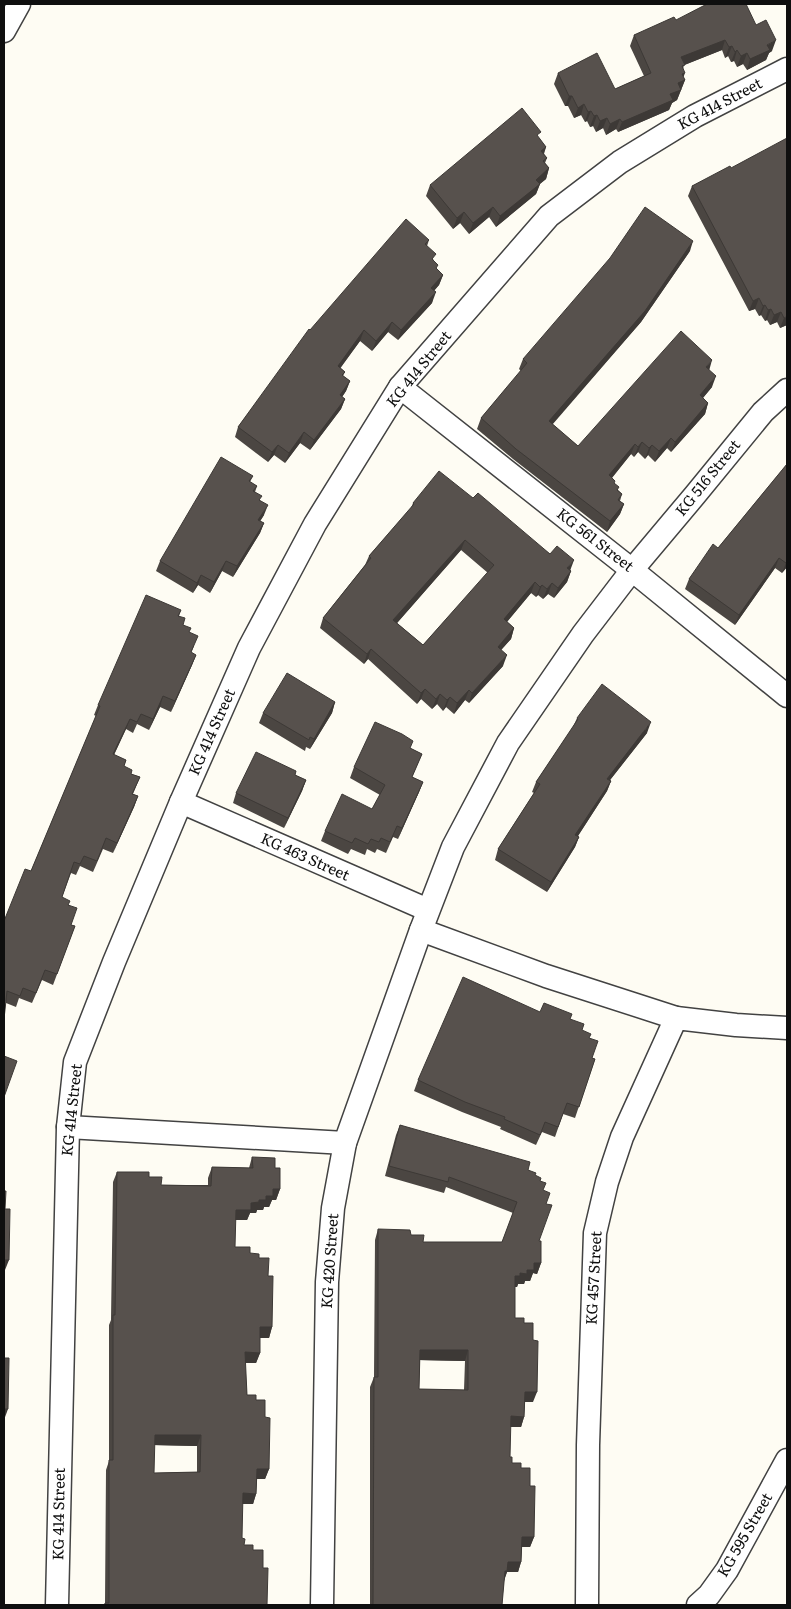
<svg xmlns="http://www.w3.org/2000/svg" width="791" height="1609" font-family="Literata,serif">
  <rect width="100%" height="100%" fill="#fefcf3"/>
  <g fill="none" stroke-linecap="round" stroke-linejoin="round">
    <g stroke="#424242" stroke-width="25">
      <g id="street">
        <polyline points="4,31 19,4"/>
        <polyline points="400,387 632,570 787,696"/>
        <polyline points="181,802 428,910"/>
        <polyline points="421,930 546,976 676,1018"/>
        <polyline points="68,1127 345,1143"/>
        <polyline points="57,1605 68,1127 75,1062 114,962 181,802 249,648 315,524 400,387 549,216 620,162 695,116 787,69"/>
        <polyline points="322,1605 327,1282 333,1208 345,1143 421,930 453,847 508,743 583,634 632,570 695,495 763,412 787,390"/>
        <polyline points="587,1605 588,1445 595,1233 607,1182 622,1137 676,1018 736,1025 787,1028"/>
        <polyline points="698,1605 709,1595 727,1570 787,1460"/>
      </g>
    </g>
    <use href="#street" stroke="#fff" stroke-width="22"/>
  </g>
  <g fill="#4b4642" fill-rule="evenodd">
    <polygon points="676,20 756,25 772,51 769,53 766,60 747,70 743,64 737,67 734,61 731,62 728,56 725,58 722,50 684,65 683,69 683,77 685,80 677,100 672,103 669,110 618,132 616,129 606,135 603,128 596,132 593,126 590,127 587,121 585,122 581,115 574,118 568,106 565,106 554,84 558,73 615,89 644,76 630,46 634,35"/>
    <polygon points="539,138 546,147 544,154 547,158 545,163 549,168 546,179 540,184 536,194 496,227 489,217 469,234 460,223 453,229 426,196 430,185"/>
    <polygon points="731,168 787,325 780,328 777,322 770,325 767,320 765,321 761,315 759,316 755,309 749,311 688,196 692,186"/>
    <polygon points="429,240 427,246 434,261 437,269 443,275 439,285 434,291 432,303 398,340 388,332 372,351 360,341 340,368 345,372 343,376 350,381 346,391 342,397 345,399 341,409 310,450 300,443 285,463 274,455 268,462 235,437 238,427 310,330"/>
    <polygon points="690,251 641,322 552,424 578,446 709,370 712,387 703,398 708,403 705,414 671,452 667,448 655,462 648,455 645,459 638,452 634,457 631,454 612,478 618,490 622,494 620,501 624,504 620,514 607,532 513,459 477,429 481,418 521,371 519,369 523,359"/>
    <polygon points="787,464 787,567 782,573 775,568 735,625 685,589 689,579 718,548"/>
    <polygon points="253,476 250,482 257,486 255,492 260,500 264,515 260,521 264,523 260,533 233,577 222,571 210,593 198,585 193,593 156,571 160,561"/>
    <path d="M 473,498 L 550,554 L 571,571 L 567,582 L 554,598 L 548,594 L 543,599 L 538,595 L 536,597 L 531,593 L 507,622 L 514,628 L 511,639 L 501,650 L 503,666 L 469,703 L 465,700 L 454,714 L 446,707 L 443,711 L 437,704 L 432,709 L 421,699 L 417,704 L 368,659 L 364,664 L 320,628 L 323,618 L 365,565 L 369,556 L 411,508 L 413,503 ZM 461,550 L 488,573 L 423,645 L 397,623 Z"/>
    <polygon points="181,610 179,616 183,625 189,632 194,646 191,653 196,655 192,665 171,712 160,707 149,730 137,724 133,733 126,729 114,755 126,760 124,766 131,774 140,777 133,794 138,796 134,807 113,853 103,849 93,872 80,866 76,875 71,873 62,897 69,905 71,925 75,926 53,985 42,980 32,1003 19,998 16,1007 6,1003 4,921 31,871 96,716 94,715 98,705"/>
    <polygon points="335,702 332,713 310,749 306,747 305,751 259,723 263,713"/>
    <polygon points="577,718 647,733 610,780 611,781 607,791 578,836 579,837 575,847 547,892 495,860 498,849 534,793 532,792 536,782 573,727"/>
    <polygon points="410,748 422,754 412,777 423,782 419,792 398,839 393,837 386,853 377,849 375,853 367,849 365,855 351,849 348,854 321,841 325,831 372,809 380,795 350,778 354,767"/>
    <polygon points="295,775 306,780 302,791 284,828 233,803 236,793"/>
    <polygon points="540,1012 570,1019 589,1038 592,1058 595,1059 575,1118 563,1114 555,1137 542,1132 536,1145 500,1129 501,1127 462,1112 414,1091 418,1080"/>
    <path d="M 400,1125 L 528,1170 L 540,1181 L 543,1190 L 546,1204 L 539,1241 L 541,1263 L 537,1274 L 533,1273 L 530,1281 L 525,1281 L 524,1284 L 518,1284 L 517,1287 L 515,1287 L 515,1318 L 524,1323 L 533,1402 L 525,1402 L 524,1417 L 521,1427 L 510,1427 L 510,1457 L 512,1463 L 521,1468 L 530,1486 L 534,1537 L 530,1547 L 522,1547 L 521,1562 L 518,1572 L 507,1572 L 504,1580 L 502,1605 L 370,1605 L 370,1387 L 374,1377 L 375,1240 L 378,1229 L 411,1235 L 423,1242 L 502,1242 L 513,1213 L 446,1187 L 444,1193 L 385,1176 L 396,1135 ZM 420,1360 L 465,1361 L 464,1390 L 419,1389 Z"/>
    <path d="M 252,1157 L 275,1168 L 280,1189 L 276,1200 L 272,1200 L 269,1207 L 264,1207 L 263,1210 L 257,1210 L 256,1213 L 250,1213 L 247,1220 L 235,1220 L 235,1247 L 259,1258 L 268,1276 L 272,1327 L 269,1338 L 260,1338 L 260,1353 L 256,1363 L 245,1363 L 247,1395 L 256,1400 L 265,1417 L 269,1469 L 265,1479 L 257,1479 L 256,1494 L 253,1504 L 242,1504 L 242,1538 L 244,1545 L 253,1550 L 263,1568 L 267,1605 L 104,1605 L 105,1603 L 106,1470 L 109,1461 L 109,1325 L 111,1320 L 113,1182 L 117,1172 L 149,1177 L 161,1185 L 208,1185 L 208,1178 L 212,1167 L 249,1168 ZM 154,1445 L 197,1446 L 197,1472 L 154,1473 Z"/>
  </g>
  <g fill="#3d3936">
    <polygon points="725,40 722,50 677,68 681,57"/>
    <polygon points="776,40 772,51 769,53 766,60 747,70 750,59 767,45"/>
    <polygon points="732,46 728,56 725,58 729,47"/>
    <polygon points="737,50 734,61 731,62 735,52"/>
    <polygon points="747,53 743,64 737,67 741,56"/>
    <polygon points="685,73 682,81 685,80 677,100 672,103 669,110 618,132 622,122 682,74"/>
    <polygon points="569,96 572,96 568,106 565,106"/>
    <polygon points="584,104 581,115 574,118 578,108"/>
    <polygon points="591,111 587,121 585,122 588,112"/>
    <polygon points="597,115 593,126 590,127 594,116"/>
    <polygon points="607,118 603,128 596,132 600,121"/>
    <polygon points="620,119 616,129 606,135 610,124"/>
    <polygon points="546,147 542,157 541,151"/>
    <polygon points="549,168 546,179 532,190 536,180"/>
    <polygon points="540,184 536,194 496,227 500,216"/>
    <polygon points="493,207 489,217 469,234 473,223"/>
    <polygon points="464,212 460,223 453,229 457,218"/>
    <polygon points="693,241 690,251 641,322 546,432 549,421"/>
    <polygon points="443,275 439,285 427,298 431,288"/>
    <polygon points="436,292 432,303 398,340 401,330"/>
    <polygon points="759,298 755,309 749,311 753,301"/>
    <polygon points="765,305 761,315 759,316 763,306"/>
    <polygon points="771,309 767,320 765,321 768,310"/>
    <polygon points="781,312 777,322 770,325 774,315"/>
    <polygon points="787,316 787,325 780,328 784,318"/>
    <polygon points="392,322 388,332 372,351 376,341"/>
    <polygon points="364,330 360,341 334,377 338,366"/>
    <polygon points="712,360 709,371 706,367"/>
    <polygon points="716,376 712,387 696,406 700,395"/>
    <polygon points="350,381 346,391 336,406 340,395"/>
    <polygon points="345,399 341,409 310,450 314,440"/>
    <polygon points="708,403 705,414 671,452 675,442"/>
    <polygon points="304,432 300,443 285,463 289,453"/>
    <polygon points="671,438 667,448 655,462 659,451"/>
    <polygon points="642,442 638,452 634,457 638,447"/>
    <polygon points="635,444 631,454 605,486 609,475"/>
    <polygon points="278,445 274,455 268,462 272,452"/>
    <polygon points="652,445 648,455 645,459 649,448"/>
    <polygon points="624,504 620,514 607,532 610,521"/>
    <polygon points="268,505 264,515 254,531 258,520"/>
    <polygon points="264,523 260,533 233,577 237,566"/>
    <polygon points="465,540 461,550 390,631 393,620"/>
    <polygon points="779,558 775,568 735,625 739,615"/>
    <polygon points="574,560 570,571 567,568"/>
    <polygon points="226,561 222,571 210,593 214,582"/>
    <polygon points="787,561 787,567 782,573 786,563"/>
    <polygon points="571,571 567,582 554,598 558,588"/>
    <polygon points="201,575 198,585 193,593 197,583"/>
    <polygon points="535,582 531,593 500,630 504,619"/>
    <polygon points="552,583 548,594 543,599 547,589"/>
    <polygon points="542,585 538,595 536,597 540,587"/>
    <polygon points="514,628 511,639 494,658 498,647"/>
    <polygon points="371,649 368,659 364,664 367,654"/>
    <polygon points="196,655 192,665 171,712 175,701"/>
    <polygon points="507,655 503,666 469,703 472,693"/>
    <polygon points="425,689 421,699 417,704 421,693"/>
    <polygon points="469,690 465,700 454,714 457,703"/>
    <polygon points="440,694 437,704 432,709 436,699"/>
    <polygon points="163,696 160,707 149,730 153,719"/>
    <polygon points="450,697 446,707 443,711 447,700"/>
    <polygon points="335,702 332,713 310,749 314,739"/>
    <polygon points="130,719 126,729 109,765 113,754"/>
    <polygon points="651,722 647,733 603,789 607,779"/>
    <polygon points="306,780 302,791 284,828 288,818"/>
    <polygon points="611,781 607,791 572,845 575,835"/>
    <polygon points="423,782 419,792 398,839 402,828"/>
    <polygon points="138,796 134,807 113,853 117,843"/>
    <polygon points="579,837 575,847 547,892 551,882"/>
    <polygon points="273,1189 280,1189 276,1200 272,1200 269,1207 264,1207 263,1210 257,1210 256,1213 250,1213 247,1220 232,1220 236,1210 266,1196"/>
    <polygon points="4,1260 9,1260 5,1270 4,1270"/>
    <polygon points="534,1263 541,1263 537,1274 533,1273 530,1281 525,1281 524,1284 518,1284 517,1287 512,1287 515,1276 527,1270"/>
    <polygon points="260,1327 272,1327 269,1338 256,1338"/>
    <polygon points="420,1350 468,1350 465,1361 416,1360"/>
    <polygon points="245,1352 260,1353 256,1363 241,1363"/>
    <polygon points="525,1392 537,1392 533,1402 521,1402"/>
    <polygon points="4,1409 8,1409 4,1420"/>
    <polygon points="511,1416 524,1417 521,1427 507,1427"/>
    <polygon points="155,1435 201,1435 197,1446 151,1445"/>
    <polygon points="257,1469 269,1469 265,1479 253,1479"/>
    <polygon points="243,1493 256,1494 253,1504 239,1504"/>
    <polygon points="522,1537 534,1537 530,1547 518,1547"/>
    <polygon points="508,1562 521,1562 518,1572 507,1572 504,1581 501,1581"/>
  </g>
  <g fill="#57514d" stroke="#3d3936" fill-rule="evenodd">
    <polygon points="707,4 746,4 756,25 766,20 776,40 767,45 770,50 750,59 747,53 741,56 737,50 735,52 732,46 729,47 725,40 681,57 685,65 682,66 685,73 682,74 685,80 678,83 681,90 670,94 673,100 622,122 620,119 610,124 607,118 600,121 597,115 594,116 591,111 588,112 584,104 578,108 572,96 569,96 558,73 597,53 615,89 651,73 634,35 674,17 676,20"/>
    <polygon points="522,108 541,132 537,135 546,147 541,151 547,158 543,161 549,168 536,180 540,184 500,216 493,207 473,223 464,212 457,218 430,185"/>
    <polygon points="787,138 787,316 784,318 781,312 774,315 771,309 768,310 765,305 763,306 759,298 753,301 692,186 730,166 731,168"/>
    <polygon points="645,207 693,241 645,311 549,421 578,446 681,331 712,360 706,367 716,376 700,395 708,403 675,442 671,438 659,451 652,445 649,448 642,442 638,447 635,444 609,475 615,481 614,483 619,487 617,490 622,494 618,500 624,504 610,521 516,449 481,418 527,363 523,359 610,258"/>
    <polygon points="406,219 429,240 425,244 436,254 432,259 438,265 436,268 443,275 431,288 436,292 401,330 392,322 376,341 364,330 338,366 345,372 342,375 350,381 340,395 345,399 314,440 304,432 289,453 278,445 272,452 238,427 309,329 310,330"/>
    <polygon points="221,457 253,476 249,481 257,486 253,491 262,496 259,500 268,505 258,520 264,523 237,566 226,561 214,582 201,575 197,583 160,561"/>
    <polygon points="787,464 787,561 786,563 779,558 739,615 689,579 713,544 718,548"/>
    <path d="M 439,471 L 473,498 L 478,493 L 550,554 L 557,546 L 574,560 L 567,568 L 571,571 L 558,588 L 552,583 L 547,589 L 542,585 L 540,587 L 535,582 L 504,619 L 514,628 L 498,647 L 507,655 L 472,693 L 469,690 L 457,703 L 450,697 L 447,700 L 440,694 L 436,699 L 425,689 L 421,693 L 371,649 L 367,654 L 323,618 L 371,558 L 369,556 L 414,504 L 413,503 ZM 465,540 L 494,565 L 423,645 L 393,620 Z"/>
    <polygon points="146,595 181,610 178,616 185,618 183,625 191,628 189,632 198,636 191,652 196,655 175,701 163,696 153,719 141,714 137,722 130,719 113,754 126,760 124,766 132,770 131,774 140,777 132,794 138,796 117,843 106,838 97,861 84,856 80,864 74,862 62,897 70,901 68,905 77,908 71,925 75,926 57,974 45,970 36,993 23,988 20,996 7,991 4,1019 4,921 25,869 31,871 100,706 98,705"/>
    <polygon points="287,673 335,702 314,739 310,737 309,740 263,713"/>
    <polygon points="602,684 651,722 607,779 611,781 575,835 579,837 551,882 498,849 540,784 536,782 578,719 577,718"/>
    <polygon points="375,722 402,734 413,741 410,748 422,754 412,777 423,782 402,828 397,826 390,842 381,838 379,842 371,839 368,844 355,838 352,843 325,831 342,794 372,809 385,785 354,767"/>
    <polygon points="256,752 296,771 295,775 306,780 288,818 236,793"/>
    <polygon points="463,977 540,1012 544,1003 572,1014 570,1019 584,1024 582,1030 591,1034 589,1038 598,1041 592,1058 595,1059 579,1107 567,1103 558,1127 545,1122 540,1135 504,1119 505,1117 465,1102 418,1080"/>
    <polygon points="4,1056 17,1061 4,1097"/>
    <path d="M 400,1125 L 530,1162 L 528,1170 L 536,1173 L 535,1175 L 541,1178 L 540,1181 L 546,1183 L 543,1190 L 550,1193 L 546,1204 L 552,1205 L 539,1241 L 541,1241 L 541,1263 L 534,1263 L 534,1270 L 527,1270 L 527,1274 L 520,1273 L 520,1276 L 515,1276 L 515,1318 L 524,1318 L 524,1323 L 533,1323 L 533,1340 L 538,1341 L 537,1392 L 525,1392 L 524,1417 L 511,1416 L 510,1457 L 512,1457 L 512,1463 L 521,1463 L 521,1468 L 530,1468 L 530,1486 L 535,1486 L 534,1537 L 522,1537 L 521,1562 L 508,1562 L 507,1571 L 505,1571 L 502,1605 L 373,1605 L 374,1377 L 378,1377 L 378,1229 L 410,1230 L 411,1235 L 424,1235 L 423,1242 L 502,1242 L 517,1202 L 449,1177 L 448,1182 L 389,1166 ZM 420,1350 L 468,1350 L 468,1390 L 419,1389 Z"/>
    <path d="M 252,1157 L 275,1158 L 275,1168 L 280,1168 L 280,1189 L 273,1189 L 273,1196 L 266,1196 L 266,1200 L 259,1200 L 259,1202 L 251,1203 L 251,1210 L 236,1210 L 235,1247 L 250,1247 L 250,1253 L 259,1254 L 259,1258 L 269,1258 L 268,1276 L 273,1276 L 272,1327 L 260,1327 L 260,1353 L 245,1352 L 247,1395 L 256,1395 L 256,1400 L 265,1400 L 265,1417 L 270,1418 L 269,1469 L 257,1469 L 256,1494 L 243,1493 L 242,1538 L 245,1539 L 244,1545 L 253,1545 L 253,1550 L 263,1550 L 263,1568 L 268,1568 L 267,1605 L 105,1605 L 105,1603 L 109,1603 L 109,1460 L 113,1460 L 113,1315 L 115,1315 L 117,1172 L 149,1172 L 149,1177 L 162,1177 L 161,1185 L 211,1186 L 212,1167 L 253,1168 ZM 155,1435 L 201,1435 L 200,1472 L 154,1473 Z"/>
    <polygon points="4,1191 6,1191 5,1209 10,1209 9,1260 4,1260"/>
    <polygon points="4,1358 9,1358 8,1409 4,1409"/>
  </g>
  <g text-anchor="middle" stroke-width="5" stroke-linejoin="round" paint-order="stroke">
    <g font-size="15" fill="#0f0f0f" stroke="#fff">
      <text transform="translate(720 104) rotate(-28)" y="5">KG 414 Street</text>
      <text transform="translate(419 369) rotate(-51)" y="5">KG 414 Street</text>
      <text transform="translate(708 478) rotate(-51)" y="5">KG 516 Street</text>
      <text transform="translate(595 540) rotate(38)" y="5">KG 561 Street</text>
      <text transform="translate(212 732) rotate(-66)" y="5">KG 414 Street</text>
      <text transform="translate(305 857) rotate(24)" y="5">KG 463 Street</text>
      <text transform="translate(72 1110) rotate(-84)" y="5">KG 414 Street</text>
      <text transform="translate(330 1261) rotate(-86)" y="5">KG 420 Street</text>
      <text transform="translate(594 1278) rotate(-87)" y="5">KG 457 Street</text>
      <text transform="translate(59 1514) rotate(-89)" y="5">KG 414 Street</text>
      <text transform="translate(745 1535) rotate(-60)" y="5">KG 595 Street</text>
    </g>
  </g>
  <rect width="791" height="1609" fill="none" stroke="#0f0f0f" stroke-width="10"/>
</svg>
